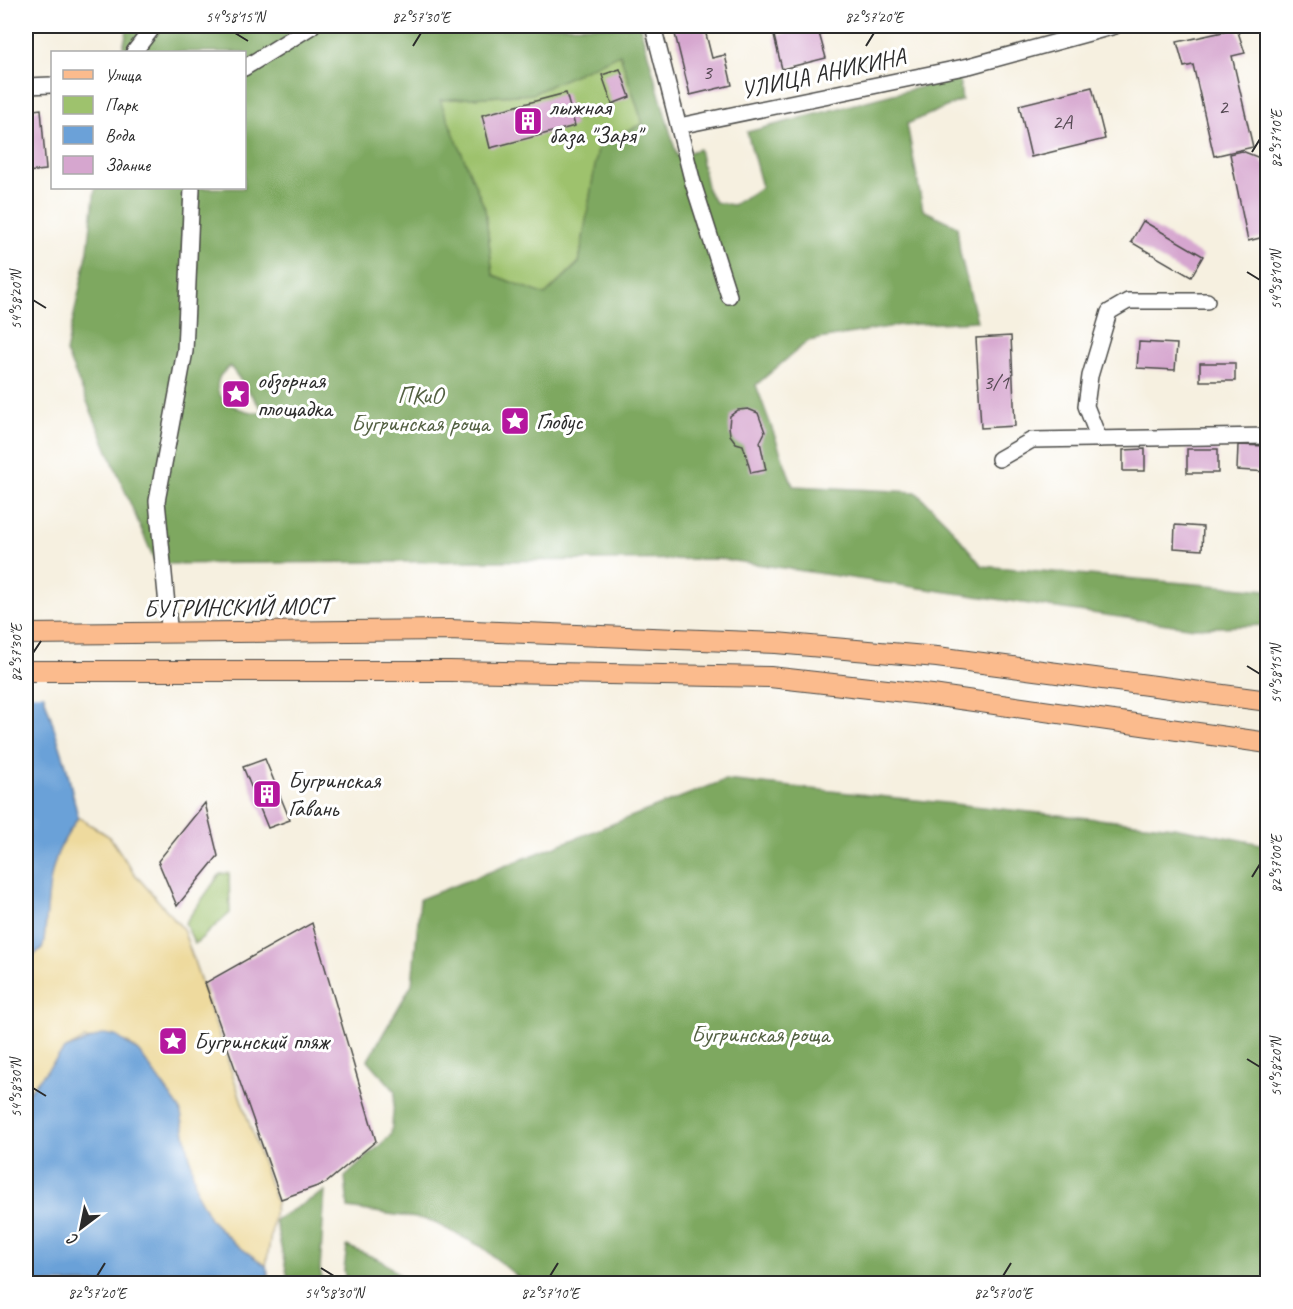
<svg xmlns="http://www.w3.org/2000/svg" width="1293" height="1309" font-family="Caveat,sans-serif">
  <rect width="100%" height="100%" fill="#fff"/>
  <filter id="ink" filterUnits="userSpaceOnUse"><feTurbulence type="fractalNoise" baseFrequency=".0167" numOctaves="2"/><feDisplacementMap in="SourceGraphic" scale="12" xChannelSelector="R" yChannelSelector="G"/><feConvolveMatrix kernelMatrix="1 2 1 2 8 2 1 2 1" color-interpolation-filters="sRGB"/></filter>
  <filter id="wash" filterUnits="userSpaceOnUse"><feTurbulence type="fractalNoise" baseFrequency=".008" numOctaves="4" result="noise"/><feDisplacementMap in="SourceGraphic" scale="24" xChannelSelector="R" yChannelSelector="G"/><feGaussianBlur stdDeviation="1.35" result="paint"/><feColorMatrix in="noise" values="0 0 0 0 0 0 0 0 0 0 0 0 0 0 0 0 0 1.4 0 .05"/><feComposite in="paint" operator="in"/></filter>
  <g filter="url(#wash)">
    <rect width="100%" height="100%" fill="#f6f0e0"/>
    <g fill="#9ec26d" stroke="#64764c" stroke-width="1.5">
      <polygon points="620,54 643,124 599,142 579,262 545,295 493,275 485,209 439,100 532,94"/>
      <polygon points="229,873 230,913 195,944 185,923 220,874"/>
    </g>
    <g fill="#7ea860" stroke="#546a46" stroke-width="1.5" fill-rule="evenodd">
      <path d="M 128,26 L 640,26 L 677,156 L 699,149 L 708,191 L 715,202 L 733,205 L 762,187 L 747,132 L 959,77 L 962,100 L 907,124 L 923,210 L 957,226 L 960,253 L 977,321 L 900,325 L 808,341 L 756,385 L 793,486 L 916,492 L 948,524 L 982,566 L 1267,590 L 1267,625 L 1194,628 L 721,559 L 156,564 L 66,352 L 88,250 L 95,188 L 244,188 L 244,52 L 122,52 ZM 620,54 L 643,124 L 599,142 L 579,263 L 545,295 L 493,275 L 485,209 L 440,100 L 532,94 ZM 230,366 L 264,412 C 246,415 207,401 220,376 C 222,373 227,369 230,366 Z"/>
      <polygon points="725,780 1174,827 1267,845 1267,1283 525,1283 482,1247 429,1220 348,1208 345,1177 391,1135 395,1091 368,1060 412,984 420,899"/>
      <polygon points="325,1191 320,1270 323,1283 289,1283 275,1220"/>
      <polygon points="347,1246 382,1261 410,1283 346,1283 344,1270"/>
    </g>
    <path fill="#eeda9e" stroke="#8c8264" stroke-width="1.5" d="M 78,817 L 110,837 L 133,872 L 183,929 L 276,1202 L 266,1266 L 234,1243 L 211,1220 L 197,1194 L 180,1109 L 139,1052 L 127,1042 L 84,1039 L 64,1050 L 26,1095 L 26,962 L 43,947 C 48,917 46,887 56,858 C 60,844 71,830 78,817 Z"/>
    <g fill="#6ba1d8" stroke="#4b6682" stroke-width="1.5">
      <path d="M 26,640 L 66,765 L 78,817 C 71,830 60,844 56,858 C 46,887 48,917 43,947 L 26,962 Z"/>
      <polygon points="104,1034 116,1036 139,1052 180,1109 197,1194 211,1220 234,1243 266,1266 271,1283 26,1283 26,1095 64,1050"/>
    </g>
    <polygon fill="#f6f0e0" points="26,637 28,639 46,694 26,694"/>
    <g id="blocks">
      <g fill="#d6a6cf">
        <polygon points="673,26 704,26 712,58 725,55 732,85 690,95"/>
        <polygon points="817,26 826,58 782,69 774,36"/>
        <polygon points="1237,29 1245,53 1232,56 1253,147 1214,156 1193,65 1184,67 1177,42"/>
        <polygon points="620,69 630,97 612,104 602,75"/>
        <polygon points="1092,87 1105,139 1031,157 1019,105"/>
        <polygon points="566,93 575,126 490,148 482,115"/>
        <polygon points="41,109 46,170 26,172 26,111"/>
        <polygon points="1242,151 1260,158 1268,169 1268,236 1248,241 1230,154"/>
        <polygon points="1143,221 1203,256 1191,277 1131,242"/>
        <polygon points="1011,336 1015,426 981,428 976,338"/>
        <polygon points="1139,342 1177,344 1175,370 1137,368"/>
        <rect x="1200" y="363" width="35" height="18"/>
        <polygon points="748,409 758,413 765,432 760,442 766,470 751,473 743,445 736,443 730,435 729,426 730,416 738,410"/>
        <polygon points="1238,445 1268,446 1268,472 1237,470"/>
        <polygon points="1145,449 1145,471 1123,471 1123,450"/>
        <rect x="1187" y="449" width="31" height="24"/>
        <polygon points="1175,525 1203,527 1202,550 1174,548"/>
        <polygon points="265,759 290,820 268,828 243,767"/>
        <polygon points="205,803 218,856 177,906 158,861"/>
        <polygon points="312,923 376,1141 326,1183 281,1199 205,983"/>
      </g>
    </g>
  </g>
  <g filter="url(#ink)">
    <use href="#blocks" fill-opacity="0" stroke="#494946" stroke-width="1.5"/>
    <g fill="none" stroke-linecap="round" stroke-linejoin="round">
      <g stroke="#494946" stroke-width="18">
        <g id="minor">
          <polyline points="653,26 693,183 729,296"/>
          <polyline points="134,52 154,26"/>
          <polyline points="244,68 312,26"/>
          <polyline points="26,86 52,85"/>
          <polyline points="679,126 969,66 1115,26"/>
          <polyline points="1099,439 1086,406 1090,376 1109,312 1128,301 1207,301"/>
          <polyline points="999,459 1032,440 1268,436"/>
          <polyline points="169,626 157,501 185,351 192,188"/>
        </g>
      </g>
      <g stroke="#494946" stroke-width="22">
        <g id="major">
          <polyline points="26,634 449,630 776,643 937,657 1268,701"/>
          <polyline points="26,671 450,671 770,677 932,695 1268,743"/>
        </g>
      </g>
      <use href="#minor" stroke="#fff" stroke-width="15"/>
      <use href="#major" stroke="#fbbb8d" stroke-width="20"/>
    </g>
  </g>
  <path fill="none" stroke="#2b2b2b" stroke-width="2" d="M 235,33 L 248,41M 413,46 L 421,33M 866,46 L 874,33M 1252,152 L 1260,139M 1247,272 L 1260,280M 33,300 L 46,308M 33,653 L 41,641M 1247,666 L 1260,674M 1252,877 L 1260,864M 1247,1059 L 1260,1067M 33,1088 L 46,1096M 321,1268 L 334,1276M 97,1276 L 105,1263M 550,1276 L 558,1263M 1003,1276 L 1011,1263"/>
  <defs>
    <g id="building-square" transform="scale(1.5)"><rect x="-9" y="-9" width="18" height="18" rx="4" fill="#b5179e" stroke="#fff"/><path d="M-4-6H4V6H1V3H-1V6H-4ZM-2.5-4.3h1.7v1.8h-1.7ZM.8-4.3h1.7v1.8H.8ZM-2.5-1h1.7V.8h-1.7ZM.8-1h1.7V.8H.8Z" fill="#fff"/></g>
    <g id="sight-square" transform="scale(1.5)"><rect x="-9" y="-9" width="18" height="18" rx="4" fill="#b5179e" stroke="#fff"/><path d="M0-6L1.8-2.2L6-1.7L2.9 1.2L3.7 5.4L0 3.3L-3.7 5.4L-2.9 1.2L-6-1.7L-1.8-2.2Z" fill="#fff"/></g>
  </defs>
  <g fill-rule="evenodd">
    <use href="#building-square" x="528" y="121"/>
    <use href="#sight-square" x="236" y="394"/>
    <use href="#sight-square" x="515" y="421"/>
    <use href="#building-square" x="267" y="794"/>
    <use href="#sight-square" x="173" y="1041"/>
  </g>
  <g text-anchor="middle" stroke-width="6" stroke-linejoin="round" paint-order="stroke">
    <g font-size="21" fill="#564a54">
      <text x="707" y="79">3</text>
      <text x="1223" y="114">2</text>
      <text x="1062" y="129">2А</text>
      <text x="996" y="389">3/1</text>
    </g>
    <g font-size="24" fill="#2b2b2b" stroke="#fff">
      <text transform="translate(823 73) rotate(-12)" y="8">УЛИЦА АНИКИНА</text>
      <text transform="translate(237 607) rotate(-1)" y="8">БУГРИНСКИЙ МОСТ</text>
    </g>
    <g font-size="24" fill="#2b2b2b" stroke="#fff" text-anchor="start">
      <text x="549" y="115">лыжная<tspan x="549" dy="28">база "Заря"</tspan></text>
      <text x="257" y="388">обзорная<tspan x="257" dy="28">площадка</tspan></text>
      <text x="536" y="429">Глобус</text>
      <text x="288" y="788">Бугринская<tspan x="288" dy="28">Гавань</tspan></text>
      <text x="194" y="1049">Бугринский пляж</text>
    </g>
    <g font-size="24" fill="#536042" stroke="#fff">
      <text x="420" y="403">ПКиО<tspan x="420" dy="28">Бугринская роща</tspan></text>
      <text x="760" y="1042">Бугринская роща</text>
    </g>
  </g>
  <rect width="1293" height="1309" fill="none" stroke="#fff" stroke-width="66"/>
  <rect x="51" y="51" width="195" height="138" fill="#ffffff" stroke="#aaaaaa" stroke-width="1.5"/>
  <rect x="63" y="70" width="30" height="9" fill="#fbbb8d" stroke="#aaaaaa" stroke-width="1.5"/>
  <text x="105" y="81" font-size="18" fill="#2b2b2b">Улица</text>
  <rect x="63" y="96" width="30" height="18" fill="#9ec26d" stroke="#aaaaaa" stroke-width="1.5"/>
  <text x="105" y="111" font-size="18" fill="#2b2b2b">Парк</text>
  <rect x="63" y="126" width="30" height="18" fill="#6ba1d8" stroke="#aaaaaa" stroke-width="1.5"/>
  <text x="105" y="141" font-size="18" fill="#2b2b2b">Вода</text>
  <rect x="63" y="156" width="30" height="18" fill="#d6a6cf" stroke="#aaaaaa" stroke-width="1.5"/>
  <text x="105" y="171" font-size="18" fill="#2b2b2b">Здание</text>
  <g transform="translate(81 1228) rotate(212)" stroke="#ffffff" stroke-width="4.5" paint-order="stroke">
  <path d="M0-4.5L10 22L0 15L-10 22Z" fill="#2b2b2b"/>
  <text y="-9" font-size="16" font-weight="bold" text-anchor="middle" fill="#2b2b2b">С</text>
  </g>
  <rect x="33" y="33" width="1227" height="1243" fill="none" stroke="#2b2b2b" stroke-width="2"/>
  <g font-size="15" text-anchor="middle" fill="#2b2b2b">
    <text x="235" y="22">54°58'15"N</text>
    <text x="421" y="22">82°57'30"E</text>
    <text x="874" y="22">82°57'20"E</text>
    <text transform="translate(1276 139) rotate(-90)" y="5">82°57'10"E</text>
    <text transform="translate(1276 280) rotate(-90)" y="5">54°58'10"N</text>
    <text transform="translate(16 300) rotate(-90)" y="5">54°58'20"N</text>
    <text transform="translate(16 653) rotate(-90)" y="5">82°57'30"E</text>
    <text transform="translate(1276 674) rotate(-90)" y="5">54°58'15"N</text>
    <text transform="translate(1276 864) rotate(-90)" y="5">82°57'00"E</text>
    <text transform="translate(1276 1067) rotate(-90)" y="5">54°58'20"N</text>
    <text transform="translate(16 1088) rotate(-90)" y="5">54°58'30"N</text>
    <text x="97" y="1298">82°57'20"E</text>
    <text x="334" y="1298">54°58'30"N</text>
    <text x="550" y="1298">82°57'10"E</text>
    <text x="1003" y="1298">82°57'00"E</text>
  </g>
</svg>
